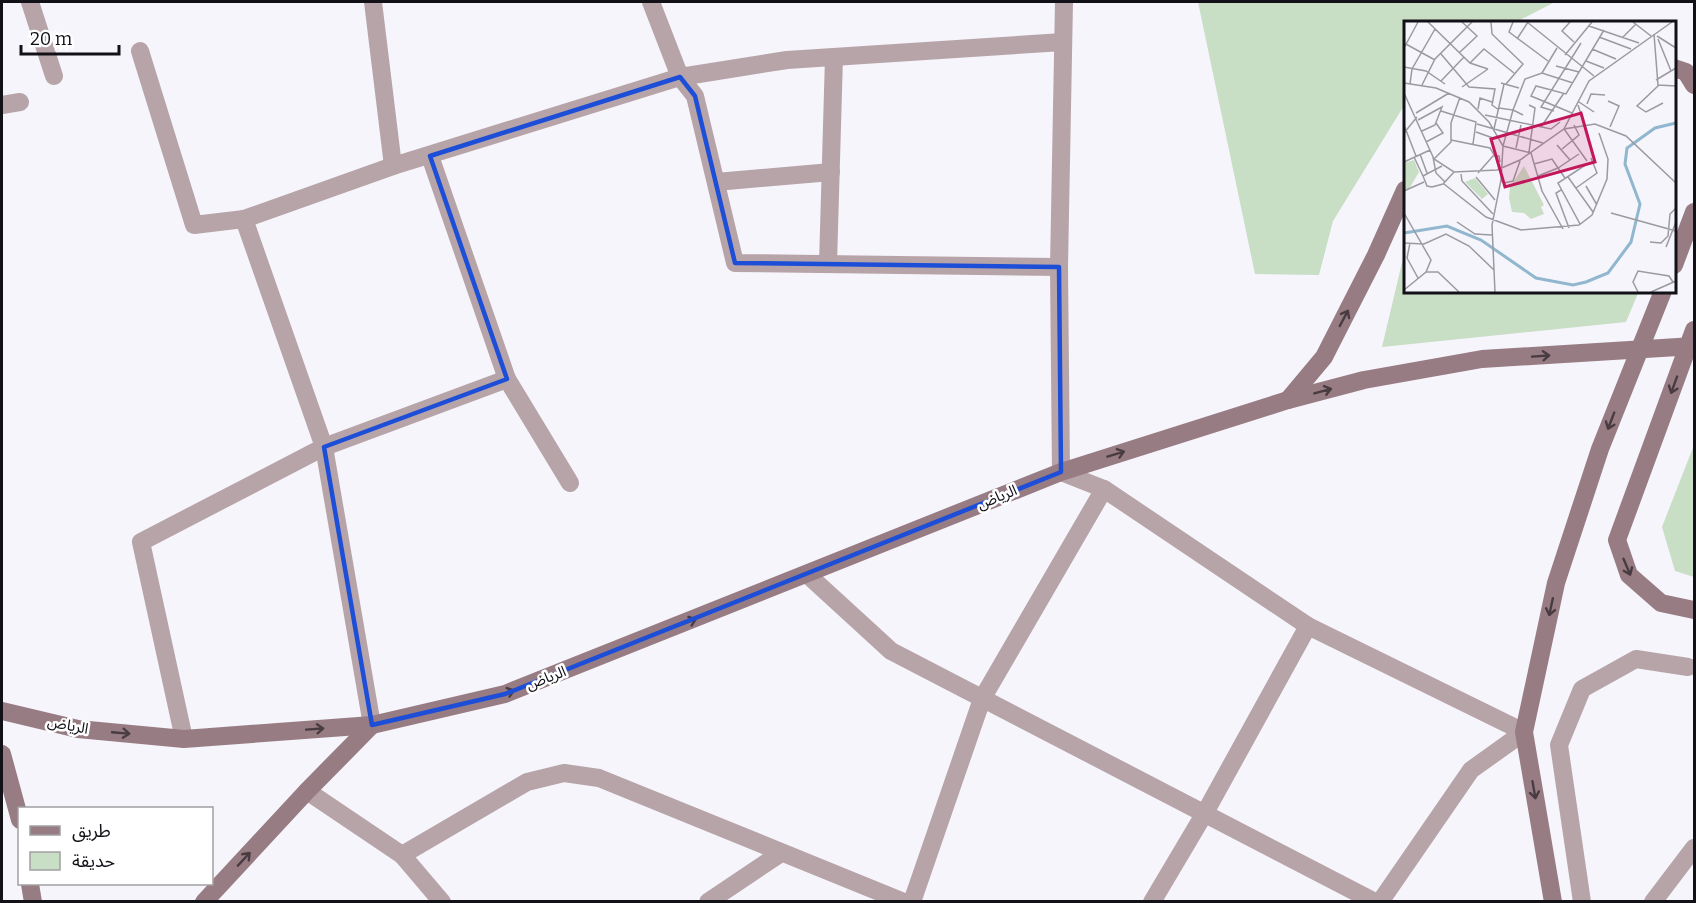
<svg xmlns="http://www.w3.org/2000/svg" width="1696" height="903" font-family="Bitter,'Noto Sans Arabic',serif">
  <rect width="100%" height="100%" fill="#f6f5fc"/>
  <g fill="#c8dec5">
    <polygon points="1198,2 1555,2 1516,22 1405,22 1405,104 1333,221 1319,275 1255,274"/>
    <polygon points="1405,250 1405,291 1639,291 1626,322 1382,347"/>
    <polygon points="1694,445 1694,577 1675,571 1662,527"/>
  </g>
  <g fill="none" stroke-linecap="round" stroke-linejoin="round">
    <g stroke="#b7a4a8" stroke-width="18">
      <polyline points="30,2 54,76"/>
      <polyline points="373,2 393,166"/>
      <polyline points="651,2 680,77 787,60 1063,42"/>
      <polyline points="1064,2 1059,267 1061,472 1104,489 1308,626 1524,732 1471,770 1380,902"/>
      <polyline points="140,51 194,225 244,219 324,447 372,725"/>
      <polyline points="2,105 20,102"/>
      <polyline points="430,156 507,379 570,483"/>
      <polyline points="716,182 831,172"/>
      <polyline points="244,219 393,166 680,77 695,96 735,263 1059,267"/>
      <polyline points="828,264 834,57"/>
      <polyline points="808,575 891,651 1375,902"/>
      <polyline points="184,739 141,542 324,447 507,379"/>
      <polyline points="307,791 402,855 442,902"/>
      <polyline points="402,855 527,782 564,773 599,778 904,902"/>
      <polyline points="708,902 781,853"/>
      <polyline points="912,902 982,699 1104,489"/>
      <polyline points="1152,902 1206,811 1308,626"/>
      <polyline points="1582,902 1559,745 1582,689 1636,659 1688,667"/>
      <polyline points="1653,902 1694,848"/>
    </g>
    <g stroke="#987c83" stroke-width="18">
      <polyline points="1674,68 1686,72 1694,85"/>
      <polyline points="1674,265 1694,212"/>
      <polyline points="1694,330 1617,540 1629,575 1661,603 1694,610"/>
      <polyline points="1288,400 1324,357 1376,255 1405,190"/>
      <polyline points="2,711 78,729 184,739 372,725 505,694 1061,472 1288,400 1364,380 1482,359 1694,346"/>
      <polyline points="2,754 20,820"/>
      <polyline points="30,884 33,902"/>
      <polyline points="204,902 307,791 372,725"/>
      <polyline points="1553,902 1524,732 1556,583 1600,449 1663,291"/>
    </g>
  </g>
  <defs><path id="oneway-shaft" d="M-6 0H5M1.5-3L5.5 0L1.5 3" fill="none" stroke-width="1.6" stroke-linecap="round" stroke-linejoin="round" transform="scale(1.5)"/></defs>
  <g stroke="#483c42">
    <use href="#oneway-shaft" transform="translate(1344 318) rotate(-62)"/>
    <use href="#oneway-shaft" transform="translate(1541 356) rotate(-4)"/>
    <use href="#oneway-shaft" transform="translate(1674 385) rotate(110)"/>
    <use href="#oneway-shaft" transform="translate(1323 391) rotate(-15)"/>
    <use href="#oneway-shaft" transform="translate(1611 421) rotate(111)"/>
    <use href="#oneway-shaft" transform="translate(1116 454) rotate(-17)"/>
    <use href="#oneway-shaft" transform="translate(1627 567) rotate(67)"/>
    <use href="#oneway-shaft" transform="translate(1551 607) rotate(102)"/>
    <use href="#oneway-shaft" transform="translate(688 622) rotate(-21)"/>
    <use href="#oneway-shaft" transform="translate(506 693) rotate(-18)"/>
    <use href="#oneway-shaft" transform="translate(315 729) rotate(-4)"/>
    <use href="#oneway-shaft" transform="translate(121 733) rotate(5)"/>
    <use href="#oneway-shaft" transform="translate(1534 790) rotate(80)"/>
    <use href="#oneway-shaft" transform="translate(244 859) rotate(-47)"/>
  </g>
  <path fill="none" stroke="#1d4ed8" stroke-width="4.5" stroke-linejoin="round" d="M 680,77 L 695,96 L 735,263 L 1059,267 L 1061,472 L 505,694 L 372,725 L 324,447 L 507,379 L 430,156 Z"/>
  <g text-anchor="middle" stroke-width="5" stroke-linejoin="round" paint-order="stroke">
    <g font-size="15" fill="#121117" stroke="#fff">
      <text transform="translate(997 497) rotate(-22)" y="5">الرياض</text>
      <text transform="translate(546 678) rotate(-21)" y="5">الرياض</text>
      <text transform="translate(68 725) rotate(11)" y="5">الرياض</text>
    </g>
  </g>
  <g transform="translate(1404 21)">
    <rect width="272" height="272" fill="#f6f5fc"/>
    <path d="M 120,145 L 140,184 L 137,186 L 140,193 L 127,198 L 120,192 L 108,191 L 105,177 L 106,166 Z" fill="#c8dec5"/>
    <path d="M 10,139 L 15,151 L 5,168 L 0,168 L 0,142 ZM 71,157 L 84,173 L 78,178 L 61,161 Z" fill="#c8dec5"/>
    <path fill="none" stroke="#91b7ce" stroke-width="3" d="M 0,212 L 43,205 L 77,219 L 132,257 L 169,264 L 182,261 L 204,252 L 227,221 L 236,183 L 221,143 L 223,127 L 251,107 L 272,102"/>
    <path fill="none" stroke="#9b9aa0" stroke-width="1.5" d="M 24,1 L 66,42 L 84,48M 87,1 L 88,13 L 119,43 L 102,63M 109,1 L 105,11 L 144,40M 123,1 L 190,55M 166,1 L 158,10 L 170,21M 229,1 L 247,15M 185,5 L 235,22M 250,13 L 254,64 L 272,65M 253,15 L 272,27M 195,16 L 227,28M 219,16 L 232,3M 113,18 L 124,1M 254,18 L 267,50M 0,22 L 31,39M 0,27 L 14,1M 188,28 L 212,38M 55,32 L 73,15 L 58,1M 37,33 L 65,66 L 91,68 L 88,84 L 95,89M 161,34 L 188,1M 182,40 L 200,47M 66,42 L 80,28 L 110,52M 152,45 L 175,51M 0,46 L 22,50 L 41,63M 138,52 L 153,27M 252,59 L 272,47M 37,60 L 60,36M 0,62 L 32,67 L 65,81 L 85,101 L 99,125 L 97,159 L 88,204 L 91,271M 97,62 L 115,67M 6,63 L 8,48 L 31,8M 18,64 L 31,38 L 68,1M 255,64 L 233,85 L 242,91 L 259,82M 58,66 L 84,48M 0,72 L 30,138 L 50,151 L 93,149 L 116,139 L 160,108 L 191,103 L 222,115 L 272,162M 204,80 L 215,85 L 206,106M 175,81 L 190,91M 183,83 L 187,73 L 201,74M 125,84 L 131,87 L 125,131M 174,84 L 180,102M 95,87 L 109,89 L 99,125M 74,88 L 76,77 L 88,81M 37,90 L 72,101 L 69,123M 150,90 L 137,86 L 177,22M 12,92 L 45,72M 168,92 L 127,75 L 132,65 L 162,73 L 200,9M 81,94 L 147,108 L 156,101M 119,94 L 109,89 L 121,58 L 138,52 L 169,62M 14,99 L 38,86 L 31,104 L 18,110M 73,103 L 139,122M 0,104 L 12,135M 137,106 L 160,72M 90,108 L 100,63M 72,111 L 89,117M 0,112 L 13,96M 47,119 L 86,127 L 90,134M 22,121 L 39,112 L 32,102M 153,124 L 166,139M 99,125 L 127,132M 112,127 L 117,104M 158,128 L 175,114 L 170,104M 127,132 L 138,170 L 159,208M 16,133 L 23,152M 10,136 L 19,155 L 38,145M 29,136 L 32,152 L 41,161M 30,138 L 47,121 L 47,102 L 56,76M 183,140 L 160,108 L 185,60 L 268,1M 0,141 L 26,129M 130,143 L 148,138 L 154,147 L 175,133M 74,152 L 89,135 L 95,135 L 96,141M 57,153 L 58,160 L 89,193M 19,155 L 23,165 L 28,166 L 39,163 L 50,151M 134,155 L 154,147 L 161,157M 72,156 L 91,179M 164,156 L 189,191M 97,159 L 100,162 L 109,160 L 116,140M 40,163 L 82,196 L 117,209 L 175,204 L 188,194 L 203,158 L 204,138 L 195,112M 182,165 L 193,184M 172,167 L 193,152 L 187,137M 157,169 L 152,172 L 165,207M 0,170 L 20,161M 0,192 L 27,239 L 22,251 L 0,269M 207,192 L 272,210M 53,201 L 71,213 L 88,214M 176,203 L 154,162 L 183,143M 246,221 L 257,222 L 264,215 L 266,193 L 272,187M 0,222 L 20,223 L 42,213 L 65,225 L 90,249M 6,222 L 3,237 L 14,257M 262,226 L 272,201M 22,251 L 34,251 L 55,271M 234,271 L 229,261 L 234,250 L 265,255 L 269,261M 247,271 L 272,260"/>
    <path fill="#c2185b" fill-opacity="0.15" stroke="#c2185b" stroke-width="3" d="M 177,92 L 191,141 L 101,166 L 87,118 Z"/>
    <rect width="272" height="272" fill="none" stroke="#121117" stroke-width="3"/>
  </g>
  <rect width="1696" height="903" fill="none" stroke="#121117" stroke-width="6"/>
  <rect x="18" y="807" width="195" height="78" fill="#ffffff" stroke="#a0a0a2" stroke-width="1.5"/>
  <rect x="30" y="826" width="30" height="9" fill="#987c83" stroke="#a0a0a2" stroke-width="1.5"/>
  <text x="72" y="837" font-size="18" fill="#121117">طريق</text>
  <rect x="30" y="852" width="30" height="18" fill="#c8dec5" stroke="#a0a0a2" stroke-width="1.5"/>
  <text x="72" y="867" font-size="18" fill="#121117">حديقة</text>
  <path d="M21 45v9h98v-9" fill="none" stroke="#121117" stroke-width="3"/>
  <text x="30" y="45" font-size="18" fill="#121117" stroke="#ffffff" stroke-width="4.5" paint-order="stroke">20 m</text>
</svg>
